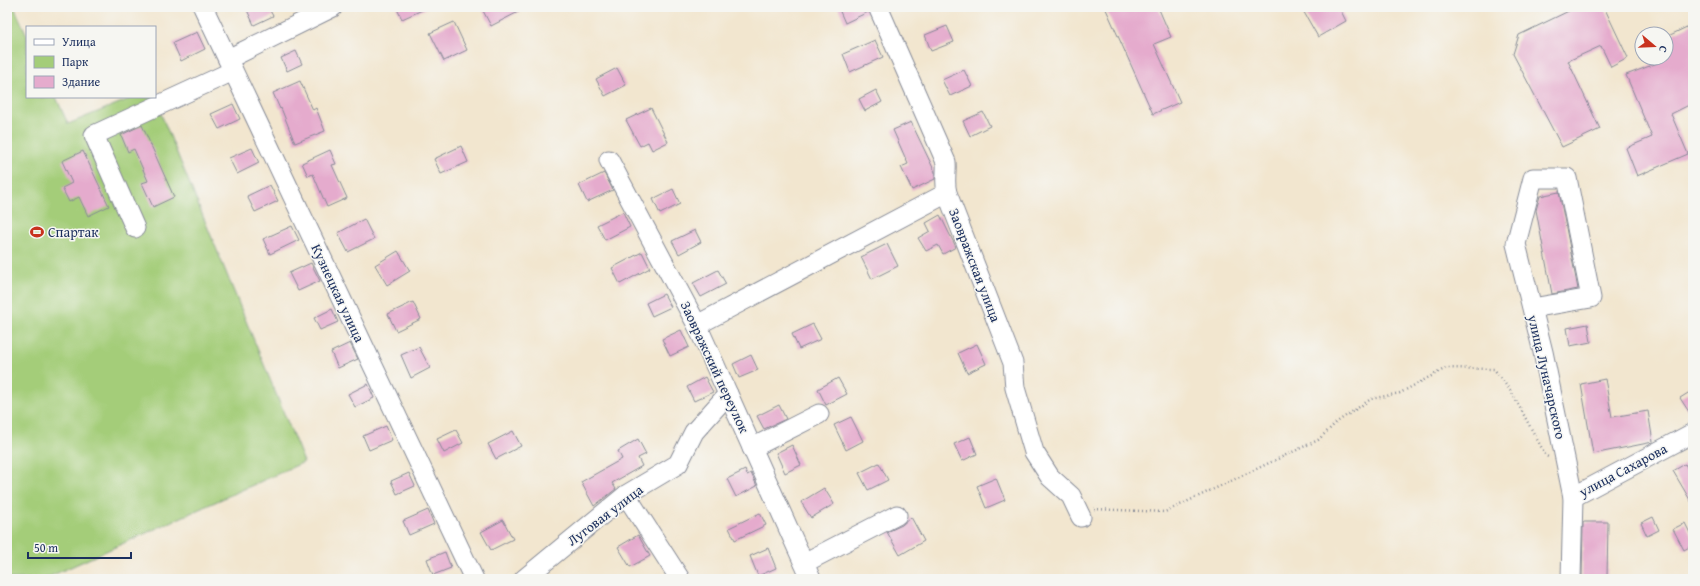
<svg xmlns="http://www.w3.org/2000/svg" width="1700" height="586" font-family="'Gentium Book Plus',serif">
  <rect width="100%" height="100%" fill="#f6f6f2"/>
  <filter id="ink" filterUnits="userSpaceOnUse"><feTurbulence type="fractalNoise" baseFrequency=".025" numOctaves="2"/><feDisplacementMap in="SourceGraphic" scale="8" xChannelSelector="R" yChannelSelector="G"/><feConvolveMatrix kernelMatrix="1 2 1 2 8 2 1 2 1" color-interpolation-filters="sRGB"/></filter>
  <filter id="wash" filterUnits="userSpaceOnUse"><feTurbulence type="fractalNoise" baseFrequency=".012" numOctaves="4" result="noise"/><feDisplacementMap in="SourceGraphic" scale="16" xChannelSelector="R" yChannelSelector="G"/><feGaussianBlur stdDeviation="0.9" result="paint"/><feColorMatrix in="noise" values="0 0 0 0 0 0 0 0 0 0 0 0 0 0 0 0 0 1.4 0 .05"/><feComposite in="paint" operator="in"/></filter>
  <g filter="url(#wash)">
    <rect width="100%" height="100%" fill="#f2e6cf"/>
    <polygon fill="#a4cd79" stroke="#607e6c" points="7,7 14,7 27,35 27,97 56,97 68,124 134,97 154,97 304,462 44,579 7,579"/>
    <g id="blocks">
      <g fill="#e5abcd">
        <polygon points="253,7 268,7 273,16 254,25 247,10"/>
        <polygon points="396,7 429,7 402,19"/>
        <polygon points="481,7 528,7 491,26"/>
        <polygon points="838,7 867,7 868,12 845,23"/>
        <polygon points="1105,7 1158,7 1171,37 1154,44 1180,102 1153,114"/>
        <polygon points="1301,7 1339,7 1346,21 1318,37"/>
        <polygon points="1577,7 1604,7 1628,58 1611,67 1601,46 1568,61 1600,129 1562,147 1513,54 1519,35"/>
        <polygon points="454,22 467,50 444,61 430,33"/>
        <polygon points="1693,24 1693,103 1671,114 1688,154 1637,176 1626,148 1652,137 1626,75 1660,62 1658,58 1666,58 1666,37"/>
        <polygon points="947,26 954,42 931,51 925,35"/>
        <polygon points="197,32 205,49 181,61 173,43"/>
        <polygon points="875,40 883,57 850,72 843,54"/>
        <polygon points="296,51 302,64 287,71 281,58"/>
        <polygon points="617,68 626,85 605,96 596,79"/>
        <polygon points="964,70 972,86 950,96 942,80"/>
        <polygon points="300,81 313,110 316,108 325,131 295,143 281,108 280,109 273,93"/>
        <polygon points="876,90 882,102 865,111 859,99"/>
        <polygon points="233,104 240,119 219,129 211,114"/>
        <polygon points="651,108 668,142 652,150 648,142 640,146 626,120"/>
        <polygon points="983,112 990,126 970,136 963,121"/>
        <polygon points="911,122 935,172 935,179 912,190 901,167 908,164 893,130"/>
        <polygon points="142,125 174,197 153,207 142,183 148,181 134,149 128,152 121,135"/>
        <polygon points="461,146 468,162 441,174 434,159"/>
        <polygon points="252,148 259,163 237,174 229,158"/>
        <polygon points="330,150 336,164 332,165 347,198 327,207 313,174 308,176 302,163"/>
        <polygon points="83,151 109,206 88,216 79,197 69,202 62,188 72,183 62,161"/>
        <polygon points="604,173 613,190 587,202 579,185"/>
        <polygon points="270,185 278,201 255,212 247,196"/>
        <polygon points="673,189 680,204 660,214 653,199"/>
        <polygon points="1559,192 1578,289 1552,294 1536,210 1540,196"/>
        <polygon points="623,212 630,227 605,240 597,225"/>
        <polygon points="940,215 956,247 943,254 938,245 926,251 918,238 930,231 926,223"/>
        <polygon points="364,219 374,239 348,252 338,233"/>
        <polygon points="292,226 299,240 270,254 263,239"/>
        <polygon points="695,230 701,242 679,254 672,241"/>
        <polygon points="887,244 898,266 872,279 861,257"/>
        <polygon points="398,251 410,271 387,285 375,265"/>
        <polygon points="642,252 650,268 620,284 612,268"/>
        <polygon points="311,263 320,281 298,291 289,273"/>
        <polygon points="718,270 726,284 701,297 693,283"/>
        <polygon points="664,294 671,307 652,316 646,303"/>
        <polygon points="413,302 421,319 396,331 388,314"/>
        <polygon points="332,309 338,322 320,330 314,318"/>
        <polygon points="813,324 821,339 799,349 792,334"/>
        <polygon points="1588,324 1591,342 1570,346 1567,328"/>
        <polygon points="681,330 689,347 670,356 662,339"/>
        <polygon points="350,343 358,359 338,368 331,352"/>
        <polygon points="977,344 986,364 967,373 958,353"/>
        <polygon points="419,347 430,368 411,378 401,355"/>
        <polygon points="751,355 758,370 739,378 733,364"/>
        <polygon points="705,377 713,392 694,401 687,387"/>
        <polygon points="838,378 847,394 826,405 818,389"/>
        <polygon points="1605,379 1612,417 1648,411 1653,442 1593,454 1581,384"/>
        <polygon points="368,384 374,398 355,407 348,394"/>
        <polygon points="1693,390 1693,418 1680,398"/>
        <polygon points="779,405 786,419 764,429 757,416"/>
        <polygon points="851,417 863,441 846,450 834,425"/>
        <polygon points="386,426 392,440 369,450 363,436"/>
        <polygon points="456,430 463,443 444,453 437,439"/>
        <polygon points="513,431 521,446 496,459 488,444"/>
        <polygon points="970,437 977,454 962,461 954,444"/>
        <polygon points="638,439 646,454 638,458 642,466 612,483 616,489 594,506 581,482 622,459 618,451"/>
        <polygon points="792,445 801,465 785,473 776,453"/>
        <polygon points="879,463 888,480 868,490 859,473"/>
        <polygon points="1685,464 1693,477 1693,505 1673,471"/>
        <polygon points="745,470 747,475 751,473 757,486 736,497 727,479"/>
        <polygon points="409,473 415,486 397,494 391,481"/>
        <polygon points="996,478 1005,500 986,508 977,486"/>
        <polygon points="824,488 834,504 811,518 801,502"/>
        <polygon points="428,510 434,524 409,535 403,521"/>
        <polygon points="760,513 766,525 735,540 729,528"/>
        <polygon points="911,517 924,541 900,555 887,532 902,525"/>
        <polygon points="1653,517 1659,530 1647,536 1641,523"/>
        <polygon points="503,520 513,539 491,550 481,532"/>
        <polygon points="1583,522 1608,522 1607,579 1582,579"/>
        <polygon points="1685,523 1693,539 1693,545 1684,550 1673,529"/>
        <polygon points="638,535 650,556 630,567 618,547"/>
        <polygon points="768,548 776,568 758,576 750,556"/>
        <polygon points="445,552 451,568 433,575 427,559"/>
      </g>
    </g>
  </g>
  <g filter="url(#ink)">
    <use href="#blocks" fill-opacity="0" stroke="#868a96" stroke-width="1"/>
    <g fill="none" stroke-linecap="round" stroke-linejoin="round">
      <g stroke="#868a96" stroke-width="21">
        <g id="minor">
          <polyline points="203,7 474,579"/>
          <path d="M 878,7 L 946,162 C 947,173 944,182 947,193 L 1013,363 L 1015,388 L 1034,452 L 1050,477 L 1071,496 L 1081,517"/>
          <polyline points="228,59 333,7"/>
          <polyline points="609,160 697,325 811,579"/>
          <polyline points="135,228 94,135 233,71"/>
          <polyline points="1532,308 1591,298 1567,178 1533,178 1516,244 1543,352 1573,497 1571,579"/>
          <polyline points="697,325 947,193"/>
          <polyline points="752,448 819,414"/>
          <polyline points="626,495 680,579"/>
          <polyline points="1573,497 1693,433"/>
          <polyline points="804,563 897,515"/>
          <polyline points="524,579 626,495 678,464 694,432 728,394"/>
        </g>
      </g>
      <polyline stroke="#868a96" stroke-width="2.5" stroke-dasharray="1 3" stroke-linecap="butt" points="1094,509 1165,512 1318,440 1337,422 1371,399 1400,393 1446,368 1494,369 1512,393 1546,456 1550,458"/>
      <use href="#minor" stroke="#fff" stroke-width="19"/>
    </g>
  </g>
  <defs>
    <g id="stadium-bare" transform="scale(1.08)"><path d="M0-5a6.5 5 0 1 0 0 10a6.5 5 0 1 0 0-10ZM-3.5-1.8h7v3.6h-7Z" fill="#c8321e" stroke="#f6f6f2" stroke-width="2.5" paint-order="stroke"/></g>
  </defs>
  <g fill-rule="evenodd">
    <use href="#stadium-bare" x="37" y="232"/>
  </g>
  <g text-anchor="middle" stroke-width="3" stroke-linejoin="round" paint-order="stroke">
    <g font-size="14" fill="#1b2f5e" stroke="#f6f6f2" text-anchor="start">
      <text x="48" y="237">Спартак</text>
    </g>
    <g font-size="14" fill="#1b2f5e" stroke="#f6f6f2">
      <text transform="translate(975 265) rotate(69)" y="5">Заовражская улица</text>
      <text transform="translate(338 293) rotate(65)" y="5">Кузнецкая улица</text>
      <text transform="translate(715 367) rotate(65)" y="5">Заовражский переулок</text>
      <text transform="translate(1547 377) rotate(77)" y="5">улица Луначарского</text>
      <text transform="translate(1623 470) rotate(-28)" y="5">улица Сахарова</text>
      <text transform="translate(605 515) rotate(-37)" y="5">Луговая улица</text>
    </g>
  </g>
  <rect width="1700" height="586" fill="none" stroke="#f6f6f2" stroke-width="24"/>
  <rect x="26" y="26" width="130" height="72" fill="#f6f6f2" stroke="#9ea6b7"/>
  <rect x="34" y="39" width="20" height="6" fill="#ffffff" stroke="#9ea6b7"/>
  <text x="62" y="46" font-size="12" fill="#1b2f5e">Улица</text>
  <rect x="34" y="56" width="20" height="12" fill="#a4cd79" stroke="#9ea6b7"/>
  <text x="62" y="66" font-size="12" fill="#1b2f5e">Парк</text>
  <rect x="34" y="76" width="20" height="12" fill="#e5abcd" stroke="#9ea6b7"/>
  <text x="62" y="86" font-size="12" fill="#1b2f5e">Здание</text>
  <g transform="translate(1654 46) rotate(109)"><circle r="19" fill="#f6f6f2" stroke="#9ea6b7"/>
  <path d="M0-3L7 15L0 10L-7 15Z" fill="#c8321e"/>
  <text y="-6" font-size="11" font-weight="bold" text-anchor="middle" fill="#1b2f5e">С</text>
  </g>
  <path d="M28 552v6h103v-6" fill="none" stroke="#1b2f5e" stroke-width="2"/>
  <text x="34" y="552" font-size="12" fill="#1b2f5e" stroke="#f6f6f2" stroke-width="3" paint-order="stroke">50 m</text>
</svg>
